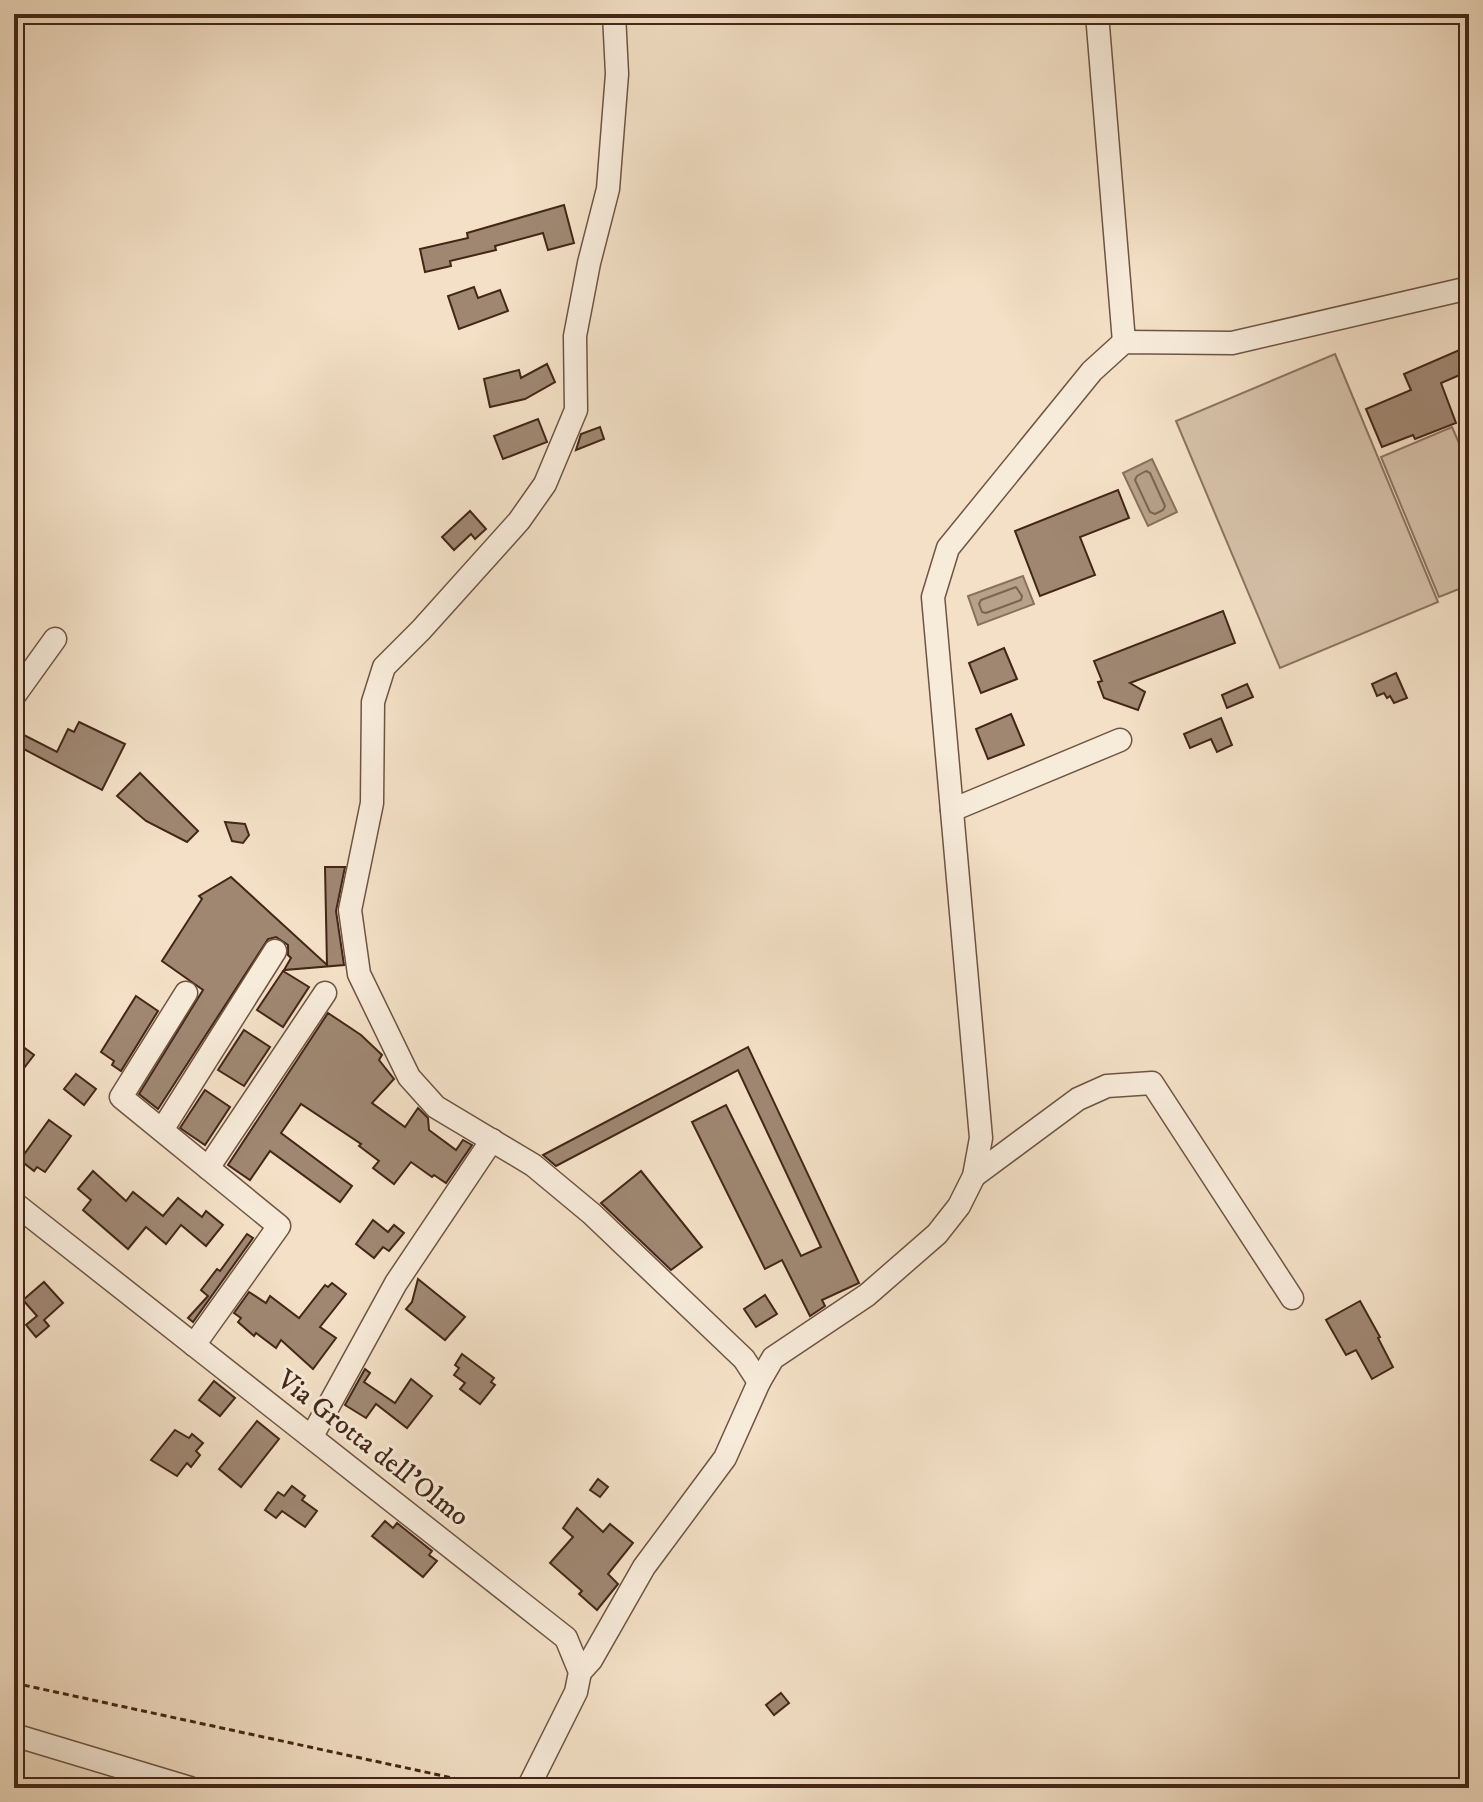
<svg xmlns="http://www.w3.org/2000/svg" width="1483" height="1802" font-family="'IM FELL DW Pica',serif">
  <rect width="100%" height="100%" fill="#f3e0c6"/>
  <filter id="stains"><feTurbulence type="fractalNoise" baseFrequency=".0025" numOctaves="4"/><feColorMatrix values="0 0 0 0 .2 0 0 0 0 .09 0 0 0 0 .02 0 0 0 .5 -.17"/></filter>
  <radialGradient id="worn" r=".72"><stop offset=".6" stop-color="#630" stop-opacity="0"/><stop offset="1" stop-color="#630" stop-opacity=".3"/></radialGradient>
  <g fill="#d5c0a8" stroke="#8c7360" stroke-width="2">
    <polygon points="1335,354 1438,602 1280,668 1176,421"/>
    <polygon points="1452,427 1469,466 1469,585 1439,597 1381,457"/>
  </g>
  <g fill="#b7a18a" stroke="#89705c" stroke-width="2">
    <polygon points="1152,459 1177,512 1148,526 1123,473"/>
    <polygon points="1023,576 1034,604 978,625 968,596"/>
  </g>
  <g fill="none" stroke-linecap="round" stroke-linejoin="round">
    <g stroke="#7d6450" stroke-width="2">
      <polygon points="1146,471 1150,473 1165,506 1163,510 1155,514 1150,512 1135,480 1137,476"/>
      <polygon points="1016,587 1022,596 1021,600 986,613 982,612 979,604 981,600"/>
    </g>
  </g>
  <g fill="#9f8772" stroke="#432617" stroke-width="2">
    <polygon points="564,205 574,243 548,250 543,233 495,246 496,250 450,261 451,266 425,272 420,249 468,238 467,233"/>
    <polygon points="474,287 478,298 500,290 508,311 459,329 448,296"/>
    <polygon points="1464,348 1469,359 1469,371 1441,383 1456,423 1415,439 1413,435 1382,447 1366,409 1411,390 1404,374"/>
    <polygon points="547,364 555,382 525,399 490,407 484,379 519,370 521,378"/>
    <polygon points="538,419 547,442 503,459 494,436"/>
    <polygon points="600,427 604,439 576,450 581,434"/>
    <polygon points="1118,490 1129,518 1080,537 1095,575 1040,596 1015,531"/>
    <polygon points="470,511 486,529 475,539 471,534 454,550 442,537"/>
    <polygon points="1223,611 1235,643 1130,683 1145,692 1138,710 1104,698 1098,682 1102,681 1094,661"/>
    <polygon points="1004,648 1017,679 981,693 969,663"/>
    <polygon points="1396,673 1407,698 1394,703 1390,696 1387,698 1384,693 1377,696 1372,684"/>
    <polygon points="1247,684 1253,697 1227,708 1222,695"/>
    <polygon points="1011,714 1024,745 988,759 976,729"/>
    <polygon points="1221,718 1232,745 1217,752 1211,739 1190,748 1184,734"/>
    <polygon points="79,722 125,744 102,790 14,744 14,730 57,752 68,729 74,732"/>
    <polygon points="140,773 198,831 187,842 146,821 117,796"/>
    <polygon points="225,822 245,824 249,835 243,843 232,841"/>
    <polygon points="325,867 345,867 336,911 344,965 284,970 291,958 288,955 288,945 276,937 268,939 158,1109 139,1094 203,990 162,961 202,899 199,896 231,877 327,965"/>
    <polygon points="283,971 309,987 283,1027 257,1010"/>
    <polygon points="136,996 158,1011 121,1071 112,1065 114,1061 101,1052"/>
    <polygon points="328,1013 361,1035 382,1055 379,1060 394,1079 372,1103 405,1127 418,1108 428,1118 429,1130 456,1150 463,1140 472,1145 446,1183 434,1175 432,1177 411,1162 394,1184 373,1168 379,1161 359,1146 361,1144 301,1104 281,1133 352,1186 340,1202 270,1151 250,1180 228,1165"/>
    <polygon points="244,1030 270,1047 244,1086 218,1070"/>
    <polygon points="14,1040 34,1055 14,1081"/>
    <polygon points="748,1047 859,1283 822,1300 825,1306 810,1316 782,1260 765,1269 692,1122 726,1105 801,1256 821,1247 738,1070 556,1166 543,1155"/>
    <polygon points="76,1074 96,1089 84,1105 64,1089"/>
    <polygon points="205,1090 230,1107 205,1145 180,1128"/>
    <polygon points="49,1120 71,1136 45,1172 37,1167 34,1171 20,1160"/>
    <polygon points="93,1171 126,1201 133,1192 163,1216 178,1198 202,1217 206,1211 223,1225 206,1246 181,1225 166,1244 146,1227 128,1249 83,1210 91,1200 78,1189"/>
    <polygon points="641,1171 702,1247 671,1270 601,1203"/>
    <polygon points="373,1220 388,1232 394,1225 404,1233 389,1251 383,1247 374,1258 356,1244"/>
    <polygon points="247,1234 253,1238 193,1322 188,1318 208,1296 201,1290 217,1269 220,1271"/>
    <polygon points="418,1279 465,1317 445,1340 406,1309 412,1302"/>
    <polygon points="44,1282 63,1303 44,1320 49,1326 36,1337 26,1325 37,1316 23,1300"/>
    <polygon points="332,1283 346,1294 320,1327 336,1338 313,1369 281,1340 276,1348 256,1333 254,1336 238,1322 241,1318 234,1313 249,1292 266,1303 270,1296 299,1318 325,1285 328,1287"/>
    <polygon points="765,1295 777,1314 756,1327 744,1309"/>
    <polygon points="1360,1301 1380,1337 1378,1338 1393,1367 1372,1379 1356,1350 1346,1355 1326,1320"/>
    <polygon points="462,1354 494,1378 491,1382 495,1385 480,1404 460,1389 465,1383 454,1375 459,1368 455,1365"/>
    <polygon points="365,1369 370,1373 364,1382 395,1403 411,1379 432,1396 407,1428 376,1404 366,1418 345,1405"/>
    <polygon points="214,1381 235,1398 220,1416 199,1400"/>
    <polygon points="257,1421 279,1439 241,1487 219,1469"/>
    <polygon points="175,1430 189,1438 192,1434 203,1443 196,1451 200,1455 191,1467 187,1463 177,1476 151,1460"/>
    <polygon points="598,1479 608,1487 600,1497 590,1490"/>
    <polygon points="292,1486 305,1496 302,1500 317,1511 305,1527 282,1511 276,1518 265,1510 278,1492 284,1496"/>
    <polygon points="577,1508 603,1532 610,1524 633,1543 608,1574 618,1584 597,1610 579,1594 582,1591 550,1563 573,1537 563,1528"/>
    <polygon points="385,1521 393,1528 397,1523 432,1551 429,1555 437,1561 423,1577 372,1536"/>
    <polygon points="781,1693 789,1703 774,1715 766,1705"/>
  </g>
  <g fill="none" stroke-linecap="round" stroke-linejoin="round">
    <g stroke="#6f5443" stroke-width="25">
      <g id="minor">
        <polyline points="614,14 617,74 608,189 589,263 575,336 576,410 545,484 519,521 421,630 384,667 373,702 372,803 350,910 359,974 409,1077 436,1107 533,1165 592,1214 744,1359 759,1382"/>
        <polyline points="1097,14 1124,342"/>
        <polyline points="14,696 55,639"/>
        <polyline points="952,810 1120,740"/>
        <polyline points="186,993 121,1097 279,1226 194,1345"/>
        <polyline points="162,1130 275,951"/>
        <polyline points="208,1168 325,993"/>
        <polyline points="974,1176 1078,1099 1107,1086 1152,1083 1292,1298"/>
        <polyline points="14,1203 566,1638 580,1672 576,1692 528,1788"/>
        <polyline points="312,1436 396,1283 492,1140"/>
        <polyline points="580,1672 591,1660 644,1567 725,1458 759,1382 773,1358 867,1295 937,1234 959,1206 974,1176 981,1138 933,597 948,548 1092,371 1124,342 1232,343 1469,288"/>
        <polyline points="14,1735 190,1788"/>
      </g>
    </g>
    <polyline stroke="#432617" stroke-width="3" stroke-dasharray="6 4" stroke-linecap="butt" points="14,1683 499,1788"/>
    <use href="#minor" stroke="#f7ebda" stroke-width="22"/>
  </g>
  <g text-anchor="middle" stroke-width="6" stroke-linejoin="round" paint-order="stroke">
    <g font-size="28" fill="#432617" stroke="#f7ebda">
      <text transform="translate(374 1447) rotate(38)" y="10">Via Grotta dell'Olmo</text>
    </g>
  </g>
  <rect width="1483" height="1802" fill="none" stroke="#f3e0c6" stroke-width="48"/>
  <rect x="16" y="16" width="1451" height="1770" fill="none" stroke="#432617" stroke-width="4"/>
  <rect x="24" y="24" width="1435" height="1754" fill="none" stroke="#432617" stroke-width="2"/>
  <rect width="100%" height="100%" filter="url(#stains)"/>
  <rect width="100%" height="100%" fill="url(#worn)"/>
</svg>
